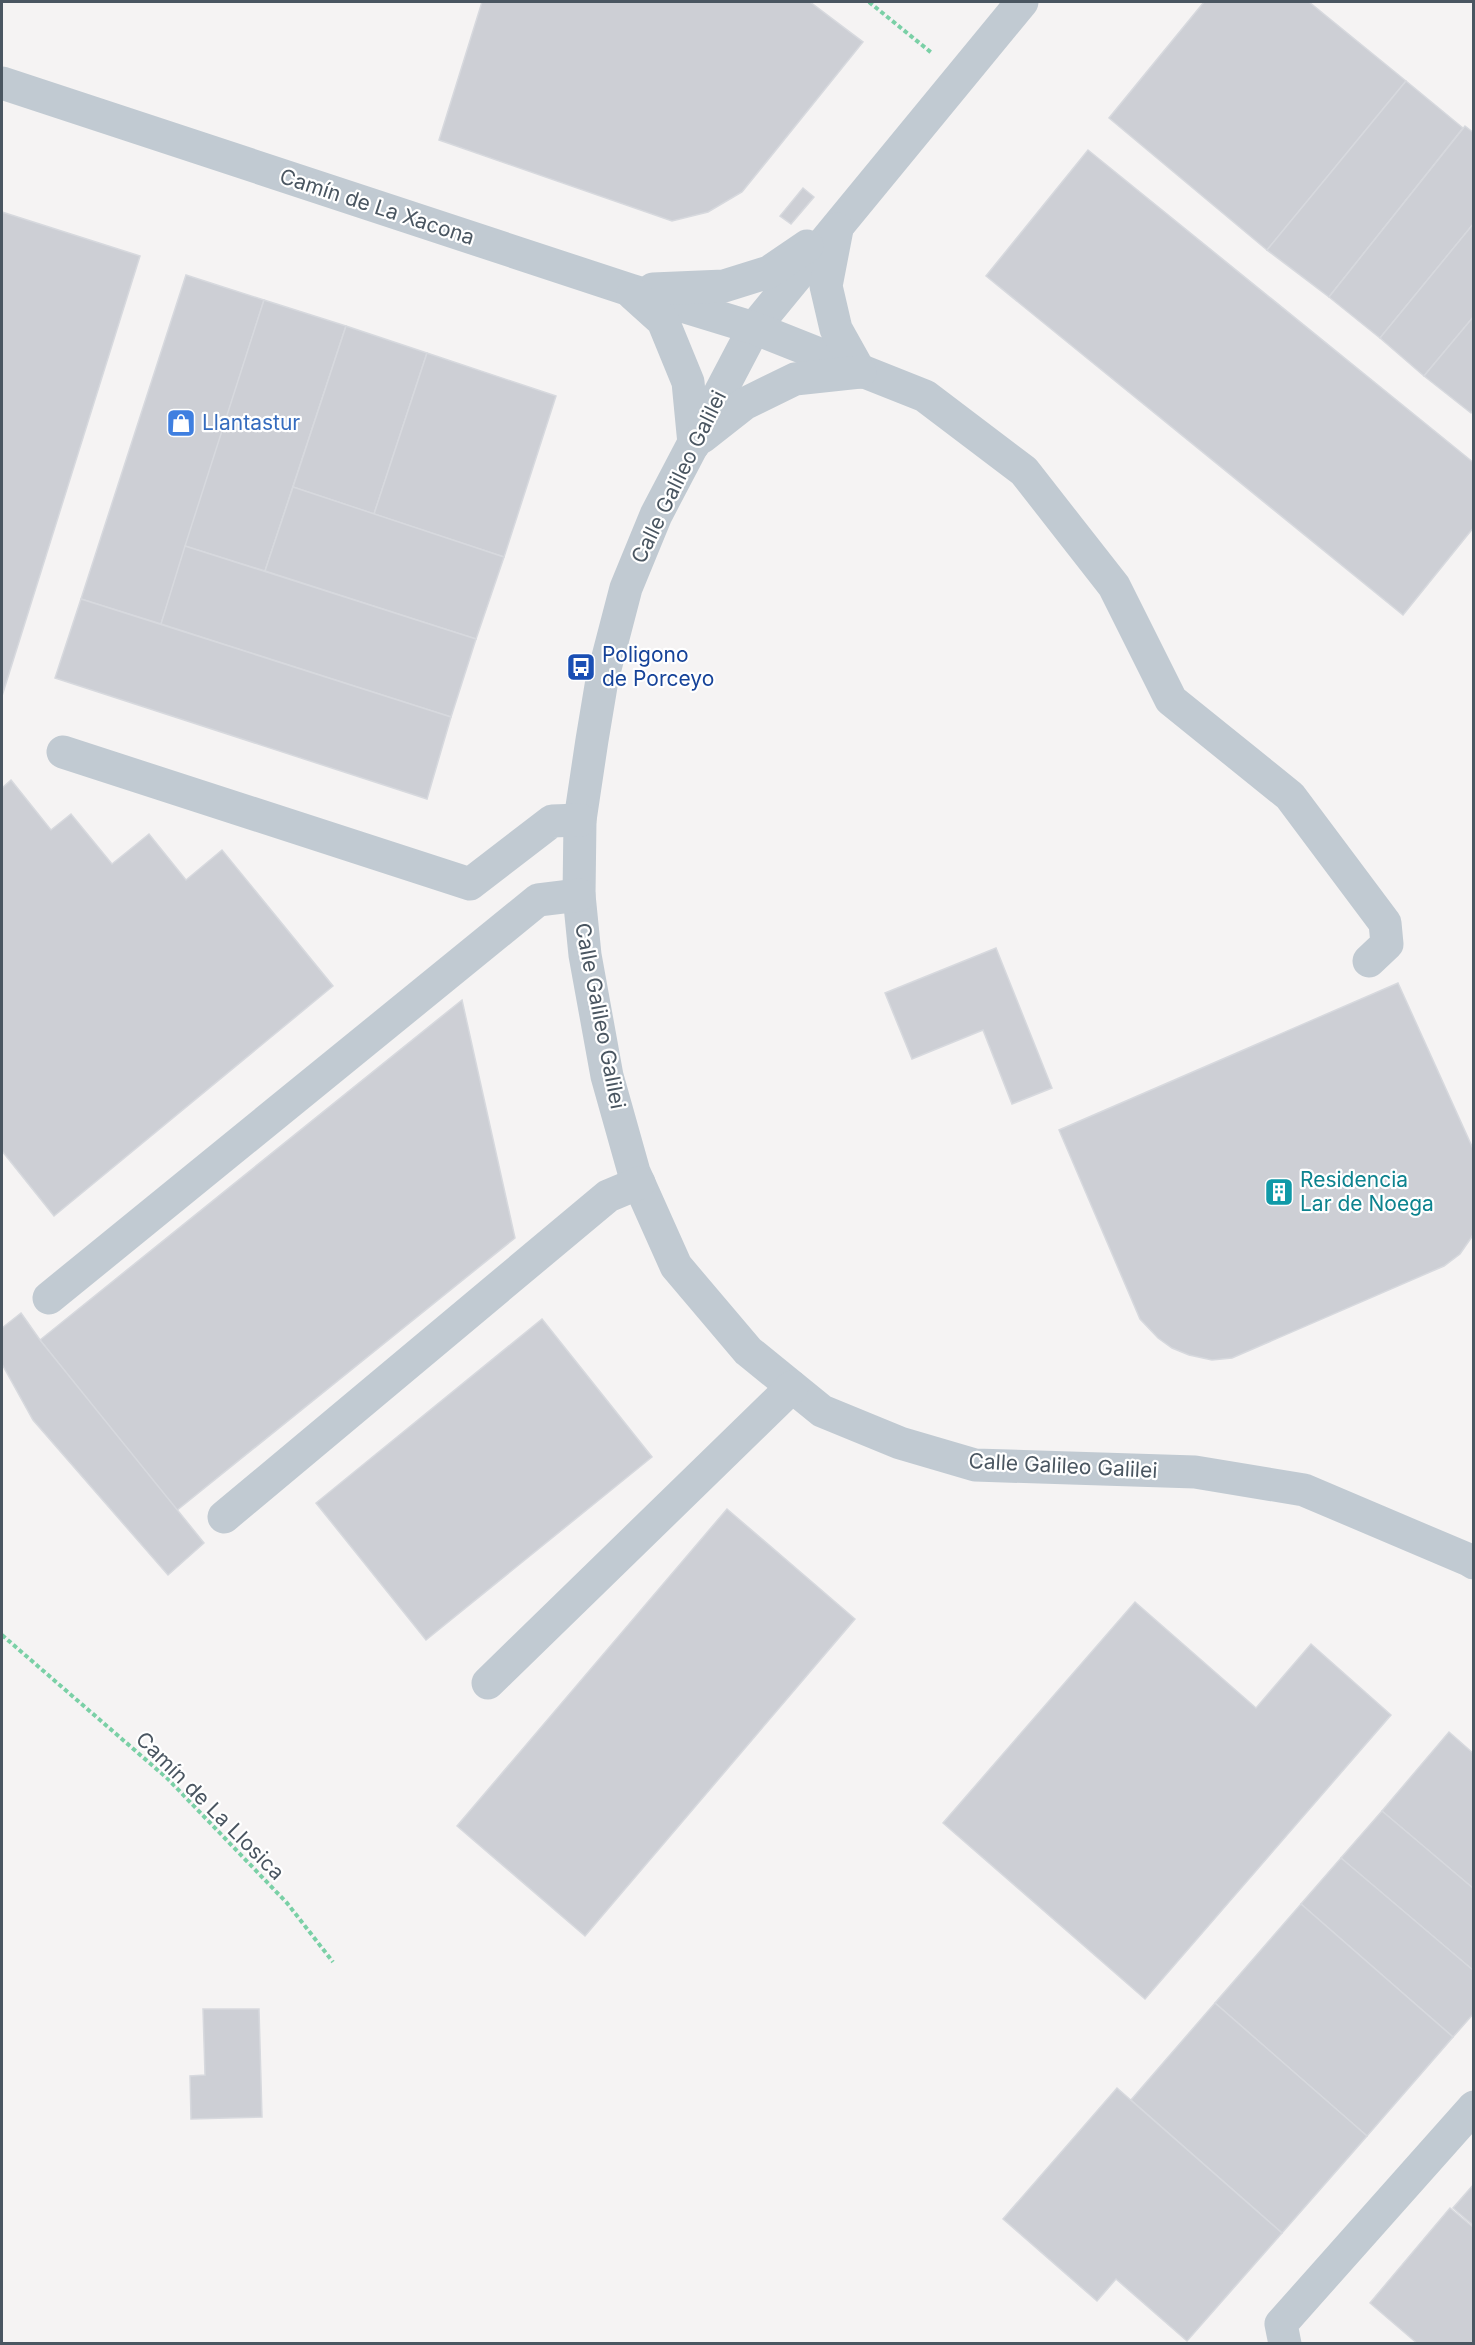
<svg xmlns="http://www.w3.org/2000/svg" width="1475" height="2345" font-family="Inter,sans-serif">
  <rect width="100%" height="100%" fill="#f5f3f3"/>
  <g fill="#cdcfd5" stroke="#d7d9de" stroke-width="1.5">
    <polygon points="482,2 810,2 863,42 742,192 708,212 672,221 439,140"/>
    <polygon points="1204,2 1309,2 1406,81 1267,250 1109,118"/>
    <polygon points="1406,81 1463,128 1329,297 1267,250"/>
    <polygon points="1465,126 1474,133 1474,223 1380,338 1329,297"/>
    <polygon points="1088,150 1474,463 1474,527 1403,615 986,276"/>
    <polygon points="803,188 814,197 791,224 780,216"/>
    <polygon points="2,212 140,256 2,696"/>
    <polygon points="1474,223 1474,316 1424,376 1380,338"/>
    <polygon points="186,275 264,300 161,624 81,599"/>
    <polygon points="264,300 346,326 265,571 185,546"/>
    <polygon points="1474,316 1474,409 1471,413 1424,376"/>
    <polygon points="346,326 427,353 374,514 293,487"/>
    <polygon points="427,353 556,396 504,557 374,514"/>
    <polygon points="293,487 504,557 476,639 265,571"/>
    <polygon points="185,546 476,639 451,717 161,624"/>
    <polygon points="81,599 451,717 427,799 55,678"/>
    <polygon points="11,780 51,830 71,814 112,864 149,834 186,880 222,850 333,986 54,1216 2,1151 2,788"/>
    <polygon points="996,948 1052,1088 1012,1104 983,1030 912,1059 885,993"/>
    <polygon points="1398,983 1474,1151 1474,1232 1471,1238 1460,1254 1444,1266 1232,1358 1212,1360 1189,1355 1172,1348 1158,1338 1140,1319 1059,1130"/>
    <polygon points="462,1000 515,1238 176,1511 40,1340"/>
    <polygon points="21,1313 40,1340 204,1543 168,1575 33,1420 2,1364 2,1328"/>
    <polygon points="542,1319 652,1457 426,1640 316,1503"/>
    <polygon points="727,1509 855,1619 585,1936 457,1826"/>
    <polygon points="1135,1602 1256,1708 1311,1644 1391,1715 1145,1999 943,1823"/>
    <polygon points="1449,1732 1474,1754 1474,1889 1382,1811"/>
    <polygon points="1382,1811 1474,1889 1474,1971 1341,1858"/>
    <polygon points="1341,1858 1474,1971 1474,2013 1453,2037 1301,1904"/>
    <polygon points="1301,1904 1453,2037 1367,2136 1215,2003"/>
    <polygon points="1215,2003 1367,2136 1282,2233 1131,2100"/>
    <polygon points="203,2009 259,2009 262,2117 191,2119 190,2076 205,2075"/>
    <polygon points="1117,2088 1282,2233 1187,2341 1116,2279 1097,2301 1003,2219"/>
    <polygon points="1474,2184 1474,2226 1453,2208"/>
    <polygon points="1450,2208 1474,2228 1474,2344 1418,2344 1370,2303"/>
  </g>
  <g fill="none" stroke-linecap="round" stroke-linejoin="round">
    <g stroke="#7ad0a6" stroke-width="4" stroke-dasharray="4.5 3" stroke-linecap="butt">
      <polyline points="869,2 933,54"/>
      <polyline points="2,1635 168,1779 287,1903 333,1962"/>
    </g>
    <g stroke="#c1cad2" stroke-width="33">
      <polyline points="1022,2 754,328 656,515 626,588 602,680 592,740 580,820 579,895 585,955 607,1076 634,1172 676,1266 748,1351 822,1411 900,1443 975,1465 1195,1472 1304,1490 1469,1560 1474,1563"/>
      <polyline points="2,83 630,290 754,328 925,396 1024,471 1114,586 1171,700 1290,796 1385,923 1387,944 1369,961"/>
      <polyline points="837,229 826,286 836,329 860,372"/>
      <polyline points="653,289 724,286 769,272 807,246"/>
      <polyline points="633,294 663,321 688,382 694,444"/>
      <polyline points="702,437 744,404 795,379 860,372"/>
      <polyline points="63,752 470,884 552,821 580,820"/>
      <polyline points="49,1298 538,900 579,895"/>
      <polyline points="224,1517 608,1196 639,1183"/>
      <polyline points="488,1683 792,1387"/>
      <polyline points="1285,2344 1281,2324 1474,2107"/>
    </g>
  </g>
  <defs>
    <g id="shop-square" transform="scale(1.5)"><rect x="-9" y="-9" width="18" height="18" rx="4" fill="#3f7fe0" stroke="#fff"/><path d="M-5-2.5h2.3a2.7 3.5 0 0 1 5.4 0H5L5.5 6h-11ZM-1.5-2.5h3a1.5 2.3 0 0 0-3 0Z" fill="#fff"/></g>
    <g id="bus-square" transform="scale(1.5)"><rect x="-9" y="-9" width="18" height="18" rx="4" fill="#1a4fb4" stroke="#fff"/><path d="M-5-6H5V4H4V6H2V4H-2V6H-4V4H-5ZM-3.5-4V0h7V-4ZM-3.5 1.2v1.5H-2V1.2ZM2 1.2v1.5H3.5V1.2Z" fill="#fff"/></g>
    <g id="building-square" transform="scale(1.5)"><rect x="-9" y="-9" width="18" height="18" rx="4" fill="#0f9aa8" stroke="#fff"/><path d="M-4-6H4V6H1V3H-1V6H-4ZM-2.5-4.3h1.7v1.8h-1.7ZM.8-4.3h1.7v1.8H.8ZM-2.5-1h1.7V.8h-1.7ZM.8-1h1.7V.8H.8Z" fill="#fff"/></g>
  </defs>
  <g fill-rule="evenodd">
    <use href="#shop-square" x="181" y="423"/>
    <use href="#bus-square" x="581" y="667"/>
    <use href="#building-square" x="1279" y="1192"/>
  </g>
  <g text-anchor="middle" stroke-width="4.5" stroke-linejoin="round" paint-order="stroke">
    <g font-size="21" fill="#4a5661" stroke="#fff">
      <text transform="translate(377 207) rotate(18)" y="7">Camín de La Xacona</text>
      <text transform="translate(679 477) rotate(-64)" y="7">Calle Galileo Galilei</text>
      <text transform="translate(600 1016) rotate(79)" y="7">Calle Galileo Galilei</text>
      <text transform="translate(1063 1466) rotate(3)" y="7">Calle Galileo Galilei</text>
      <text transform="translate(210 1806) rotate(45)" y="7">Camín de La Llosica</text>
    </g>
    <g font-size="21" fill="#366cbe" stroke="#fff" text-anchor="start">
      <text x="202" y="430">Llantastur</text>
    </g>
    <g font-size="21" fill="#164399" stroke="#fff" text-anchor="start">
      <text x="602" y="662">Poligono<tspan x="602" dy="24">de Porceyo</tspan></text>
    </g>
    <g font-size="21" fill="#0d838f" stroke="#fff" text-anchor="start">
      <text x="1300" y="1187">Residencia<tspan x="1300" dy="24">Lar de Noega</tspan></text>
    </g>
  </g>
  <rect width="1475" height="2345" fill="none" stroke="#4a5661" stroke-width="6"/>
</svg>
